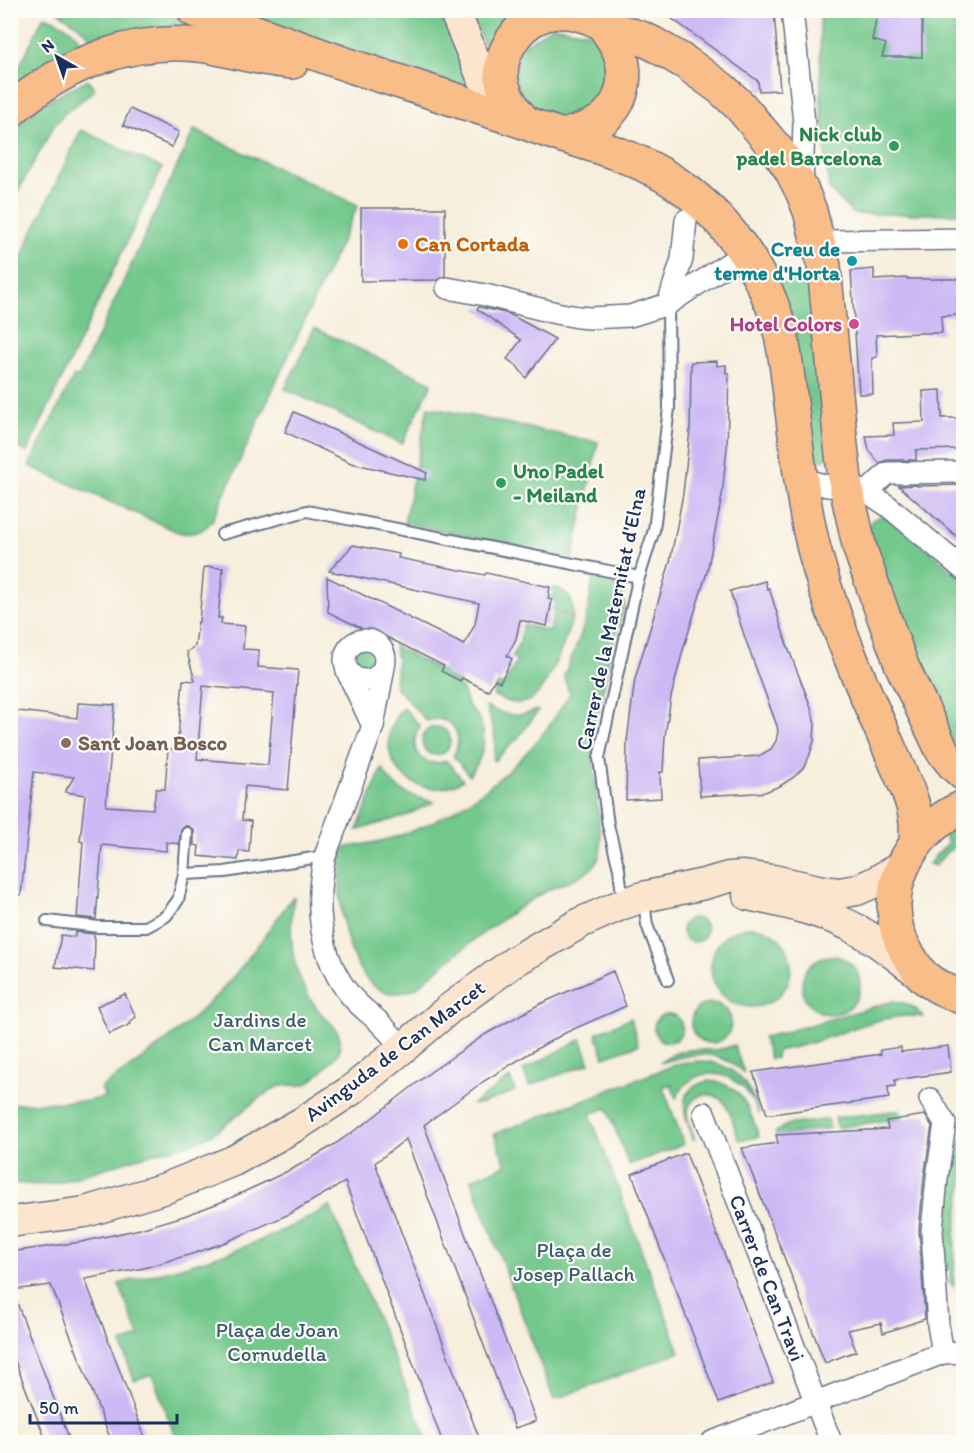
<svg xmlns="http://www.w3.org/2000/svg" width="974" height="1453" font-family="Itim,sans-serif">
  <rect width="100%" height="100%" fill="#fdfcf7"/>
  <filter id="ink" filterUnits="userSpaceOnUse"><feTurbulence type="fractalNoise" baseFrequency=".0167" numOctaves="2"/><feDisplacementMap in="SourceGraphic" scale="12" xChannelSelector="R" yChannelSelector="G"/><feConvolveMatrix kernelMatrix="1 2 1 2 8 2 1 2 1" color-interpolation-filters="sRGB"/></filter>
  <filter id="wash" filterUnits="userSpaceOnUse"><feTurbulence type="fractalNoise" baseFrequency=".008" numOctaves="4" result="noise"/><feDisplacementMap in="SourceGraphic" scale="24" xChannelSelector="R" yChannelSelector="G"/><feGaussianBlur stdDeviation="1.35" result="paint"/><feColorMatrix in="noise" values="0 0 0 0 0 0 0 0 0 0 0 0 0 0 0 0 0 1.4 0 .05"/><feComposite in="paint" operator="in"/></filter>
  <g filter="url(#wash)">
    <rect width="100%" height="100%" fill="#f7eedc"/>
    <g fill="#73c88c" stroke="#477c75" stroke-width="1.5">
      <polygon points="528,10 492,62 469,11"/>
      <polygon points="57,11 158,11 246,41 95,42 79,26"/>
      <polygon points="225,11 446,11 474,90"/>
      <polygon points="820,11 963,11 963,214 853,214 829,189 821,102"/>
      <path d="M 44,16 C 69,25 76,31 88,54 L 11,102 L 10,86 Z"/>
      <polygon points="552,26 588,32 607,52 609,90 602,103 565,122 530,110 514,77 521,48"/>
      <polygon points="87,80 94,87 94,91 65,113 54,126 11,204 11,132 41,104"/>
      <polygon points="81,130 162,168 27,452 11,444 11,278"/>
      <path d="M 194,130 L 358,205 L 212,521 C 203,532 192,536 178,532 L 29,466 L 74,376 L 79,377 Z"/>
      <polygon points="813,275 831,453 826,459 818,460 813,455 775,288 794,277"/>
      <polygon points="314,328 432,383 402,444 285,389"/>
      <polygon points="428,407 598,442 573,558 404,523"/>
      <polygon points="882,516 894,521 963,579 963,761 915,671 865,531 872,520"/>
      <path d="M 593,577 C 610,581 625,583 624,605 L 625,605 L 610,655 L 599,711 L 592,723 L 590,733 L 594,743 L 593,754 L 601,845 C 601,854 598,863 591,869 C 575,882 554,885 537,896 C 492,924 456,953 416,988 C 360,1014 343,935 340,896 C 339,885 340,874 342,863 L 339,862 L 342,848 C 360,845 378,843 395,837 C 469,813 534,759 571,691 L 568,690 L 564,676 L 580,637 L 588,611 Z"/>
      <path d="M 553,587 C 569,591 575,601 573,617 L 553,613 L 556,600 L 551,599 Z"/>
      <path d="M 553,616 L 572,619 C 567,636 561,652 553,668 C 539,698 527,714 493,695 L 498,684 L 504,686 L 517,660 L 512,657 L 520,641 L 523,625 L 550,631 Z"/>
      <path d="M 394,646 L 445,673 L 444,675 L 460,683 L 458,686 L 462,688 C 464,694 465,701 469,706 C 472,710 475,713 478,717 C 489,737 483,759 469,775 L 453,756 C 466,734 451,713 426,721 L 400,691 L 397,690 L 395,683 L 397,659 Z"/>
      <circle cx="366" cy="660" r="14"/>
      <path d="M 403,707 L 420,726 C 406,749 422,769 447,761 L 463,780 C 412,810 364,751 403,707 Z"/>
      <path d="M 486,707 C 507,714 513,720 537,710 L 538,711 L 518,738 L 494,761 L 493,760 C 498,735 493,729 486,707 Z"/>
      <circle cx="436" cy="741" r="14"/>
      <path d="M 382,768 C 396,793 409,795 434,802 L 405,816 L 357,830 Z"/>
      <polygon points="956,825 963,834 963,841 947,852 935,866 929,864 936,855 948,843 943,834"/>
      <path d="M 292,898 L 294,898 C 287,941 292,976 318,1010 C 326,1020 338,1026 340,1039 C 341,1043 340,1048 339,1052 C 336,1058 312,1082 306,1084 C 297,1088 288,1082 275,1088 C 252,1100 232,1123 208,1136 C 189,1146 167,1149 147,1155 C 114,1164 83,1177 50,1184 L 39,1185 L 11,1183 L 11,1104 L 87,1101 L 105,1097 L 101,1088 C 138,1062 174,1037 206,1006 C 239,974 265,935 292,898 Z"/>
      <circle cx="694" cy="930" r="12"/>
      <circle cx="751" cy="967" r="40"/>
      <circle cx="831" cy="985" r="29"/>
      <path d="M 893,1001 C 906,1002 915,1006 923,1017 C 888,1012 856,1028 823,1039 C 808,1044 793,1048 777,1051 L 776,1058 L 770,1059 L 763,1037 L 782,1033 Z"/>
      <circle cx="711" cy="1023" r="20"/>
      <circle cx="668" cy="1028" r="14"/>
      <polygon points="631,1018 638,1045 604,1057 596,1033"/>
      <polygon points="581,1039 590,1063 529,1086 523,1070"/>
      <path d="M 734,1045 L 744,1073 C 716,1047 693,1053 660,1063 C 690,1038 707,1058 734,1045 Z"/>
      <path d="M 700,1061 C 733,1063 750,1082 759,1114 C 754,1103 750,1093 741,1086 C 718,1066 690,1071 676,1098 L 671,1084 L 663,1087 L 684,1144 L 629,1165 L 607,1108 L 590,1114 L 680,1352 L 554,1400 L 471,1179 L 506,1165 L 494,1134 L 680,1063 Z"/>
      <polygon points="510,1078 515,1091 483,1103 471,1105"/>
      <path d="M 709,1081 C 742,1083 750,1110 759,1137 L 739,1140 C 733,1125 729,1096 710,1095 C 705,1094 700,1095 696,1098 C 691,1102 688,1107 687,1114 C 687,1123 694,1133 694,1140 C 685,1116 673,1088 709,1081 Z"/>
      <polygon points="901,1110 902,1118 837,1128 835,1118"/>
      <polygon points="828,1119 830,1128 776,1136 776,1132 787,1125"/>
      <polygon points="963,1135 963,1181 955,1236 954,1287 953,1287 950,1283 950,1272 943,1256 941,1242 947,1171"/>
      <path d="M 330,1206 L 429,1442 L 177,1442 L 152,1374 L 134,1380 L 121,1344 L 139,1337 L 119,1284 C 156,1273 193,1265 230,1252 C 264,1240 298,1224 330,1206 Z"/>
    </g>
    <g id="blocks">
      <g fill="#ccb8f4" fill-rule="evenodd">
        <polygon points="660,10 774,10 780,90 759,91 758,81"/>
        <polygon points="878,10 922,10 922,57 882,57 886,44 872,40"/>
        <polygon points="130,109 179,132 172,147 123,125"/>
        <polygon points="361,208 445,208 445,276 437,280 361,281"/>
        <polygon points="874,269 874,280 908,278 908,279 963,279 963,315 941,316 942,333 919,333 876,335 877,357 872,358 873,394 859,394 851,271"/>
        <polygon points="479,307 509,314 555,339 526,378 517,366 507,359 521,340 477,309"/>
        <polygon points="717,361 717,366 726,365 726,373 729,373 727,448 722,496 707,572 683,650 671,697 665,736 663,772 660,772 661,798 626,800 627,741 635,679 670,562 683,494 690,430 691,362"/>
        <polygon points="941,390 942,418 963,418 963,449 916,450 916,460 887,460 879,463 869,450 866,436 894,435 893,423 924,422 923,391"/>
        <polygon points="294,412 427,473 425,480 351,463 285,432"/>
        <polygon points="917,485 917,486 963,485 963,542 899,486"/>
        <polygon points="353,545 399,554 398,558 485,575 486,573 550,587 548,599 552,600 547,626 520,620 516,639 507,656 512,659 500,682 495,679 488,691 462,678 460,681 441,671 444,666 371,629 369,632 328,612 327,577 464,645 475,624 479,603 329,571"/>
        <path d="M 204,567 L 223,568 L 218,618 L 222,618 L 221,624 L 245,626 L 243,649 L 259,650 L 258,667 L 298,670 L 288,790 L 245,786 L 242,820 L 251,821 L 249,852 L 239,851 L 238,860 L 198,856 L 199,846 L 194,845 L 194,830 L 188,826 L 184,826 L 181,829 L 179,844 L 166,842 L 166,851 L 102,845 L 96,919 L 77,917 L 83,842 L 80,841 L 85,795 L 65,792 L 74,777 L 34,772 L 21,895 L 10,894 L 10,710 L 77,718 L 78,703 L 115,705 L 106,806 L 153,809 L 156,789 L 165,789 L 168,749 L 177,750 L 183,680 L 195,681 L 187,652 L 195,646 L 198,622 L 199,622 ZM 203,686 L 274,693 L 268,765 L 197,759 Z"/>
        <polygon points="765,581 767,589 769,588 787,645 812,710 815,725 814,741 809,757 803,768 794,777 780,786 765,792 756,793 700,796 698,760 759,756 771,749 776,741 778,731 777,726 745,638 730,591"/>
        <polygon points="75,932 94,934 94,938 95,938 94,971 55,967 61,935 75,937"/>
        <polygon points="613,971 626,1006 567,1032 538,1048 484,1081 424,1125 536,1421 515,1428 406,1139 375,1163 481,1443 443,1443 345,1182 287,1215 226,1242 195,1253 144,1268 85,1279 147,1443 112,1443 51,1285 12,1290 71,1443 47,1443 10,1348 10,1252 81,1242 140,1229 184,1216 224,1201 261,1184 294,1168 329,1148 367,1122 432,1071 486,1034 538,1005"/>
        <polygon points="125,994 136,1017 130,1022 131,1024 109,1034 97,1006"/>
        <polygon points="948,1046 951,1072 895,1080 895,1086 888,1087 889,1098 772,1114 767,1114 753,1072 881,1054 880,1050 901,1047 901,1052"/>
        <polygon points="925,1115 932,1126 924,1177 919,1230 925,1319 883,1333 881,1323 848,1330 856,1351 825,1363 742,1148 778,1143 776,1135 888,1129 886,1121"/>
        <polygon points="686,1153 773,1382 719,1403 632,1174"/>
      </g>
    </g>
  </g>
  <g filter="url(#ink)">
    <use href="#blocks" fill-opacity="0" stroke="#68728a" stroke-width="1.5"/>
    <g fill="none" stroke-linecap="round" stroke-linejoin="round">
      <g stroke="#68728a" stroke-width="14">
        <g id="lane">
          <polyline points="222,534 307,511 639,577"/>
          <polyline points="184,874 225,872 325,856"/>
          <polyline points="644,900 647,925 668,980"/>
          <polyline points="623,903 619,869 608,825 599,758 637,584 654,530 669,408 668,304"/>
          <polyline points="47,921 99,927 146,927 166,916 178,900 184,874 187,833"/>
        </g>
      </g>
      <g stroke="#68728a" stroke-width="24">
        <g id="street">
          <polyline points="792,10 804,122 802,187"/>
          <polyline points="818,244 828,241 964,239"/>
          <polyline points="447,288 485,295 556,313 578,317 590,318 630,316 668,304 744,253"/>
          <polyline points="668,304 682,259 686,220"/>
          <polyline points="800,478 827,486 846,487 867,492 888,506 964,570"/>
          <polyline points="867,492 887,473 964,472"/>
          <circle cx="365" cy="660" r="20"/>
          <path d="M 347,671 L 373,726 L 325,856 C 314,903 319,958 351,996 C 359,1006 369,1013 378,1021 C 387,1030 395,1039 403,1048"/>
          <polyline points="373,726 384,667"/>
          <polyline points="930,1099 945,1123 937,1178 932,1231 938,1325 943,1353"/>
          <polyline points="704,1113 831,1442"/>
          <polyline points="712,1442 943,1353 964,1352"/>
        </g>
      </g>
      <g stroke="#68728a" stroke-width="33">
        <g id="secondary">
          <polyline points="454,10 482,77 491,90 514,112"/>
          <path d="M 748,895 C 786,903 829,912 863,933 C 883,945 901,960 920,974"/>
          <polyline points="10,1222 85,1212 166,1188 233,1161 301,1123 350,1091 403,1048 449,1009 515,961 582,922 623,904 643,897 704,884 729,877 743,876 773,880 818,890 839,893 857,890 875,882 902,866"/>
        </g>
      </g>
      <g stroke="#68728a" stroke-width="36">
        <g id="primary">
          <path d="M 194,10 L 351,66 L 524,122 C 549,133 575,139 601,148 C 636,159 669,175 697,199 C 730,227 756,264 772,305 C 784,336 787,370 791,403 C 798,456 803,511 818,564 C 840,642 876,716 908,791 C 916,812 917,822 916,844"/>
          <polyline points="604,26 641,38 652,43 686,63 722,89 740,106 778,151 790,168 802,191 810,211 824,266 841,446 846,487 860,549 885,620 902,666 942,750 954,765 964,774"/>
          <path d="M 10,111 C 63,64 135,35 206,46 C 235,51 263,60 292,62"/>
          <path d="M 524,122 C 505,99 493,76 508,47 C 524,16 554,5 585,16 C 591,18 597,20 602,24 C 605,27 608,31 610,35 C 630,62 629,99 601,121 C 589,129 576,132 563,136"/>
          <path d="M 964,807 C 908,830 874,898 907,953 C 912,960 916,969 923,976 C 933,985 950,993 964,998"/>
        </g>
      </g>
      <use href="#lane" stroke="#fff" stroke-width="10"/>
      <use href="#street" stroke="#fff" stroke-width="21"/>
      <use href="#secondary" stroke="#fce5cf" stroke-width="30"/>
      <use href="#primary" stroke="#f8bd88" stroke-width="33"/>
    </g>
  </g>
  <g fill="#2e9e5b" stroke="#fdfcf7" stroke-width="2">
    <circle cx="894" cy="146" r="6"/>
    <circle cx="501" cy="483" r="6"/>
  </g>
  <circle fill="#e8710a" stroke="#fdfcf7" stroke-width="2" cx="403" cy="244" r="6"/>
  <circle fill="#0f9aa8" stroke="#fdfcf7" stroke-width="2" cx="852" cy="261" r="6"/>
  <circle fill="#d1479c" stroke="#fdfcf7" stroke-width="2" cx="854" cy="324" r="6"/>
  <circle fill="#8d6e63" stroke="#fdfcf7" stroke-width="2" cx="66" cy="743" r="6"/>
  <g text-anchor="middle" stroke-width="4.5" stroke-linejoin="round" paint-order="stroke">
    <g font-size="21" font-weight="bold" fill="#27864d" stroke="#fdfcf7" text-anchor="end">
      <text x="882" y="141">Nick club<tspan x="882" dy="24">padel Barcelona</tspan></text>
      <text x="513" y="478" text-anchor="start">Uno Padel<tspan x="513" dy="24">- Meiland</tspan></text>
    </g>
    <g font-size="21" font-weight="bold" fill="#c56008" stroke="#fdfcf7" text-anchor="start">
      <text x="415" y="251">Can Cortada</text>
    </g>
    <g font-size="21" font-weight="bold" fill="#0d838f" stroke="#fdfcf7" text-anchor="end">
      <text x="840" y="256">Creu de<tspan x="840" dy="24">terme d'Horta</tspan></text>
    </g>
    <g font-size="21" font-weight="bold" fill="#b23c85" stroke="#fdfcf7" text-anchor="end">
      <text x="842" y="331">Hotel Colors</text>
    </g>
    <g font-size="21" fill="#1b2f5e" stroke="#fdfcf7">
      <text transform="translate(611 619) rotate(-78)" y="7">Carrer de la Maternitat d'Elna</text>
      <text transform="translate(395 1051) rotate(-37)" y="7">Avinguda de Can Marcet</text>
      <text transform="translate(767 1278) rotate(69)" y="7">Carrer de Can Travi</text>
    </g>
    <g font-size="21" font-weight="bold" fill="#785e54" stroke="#fdfcf7" text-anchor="start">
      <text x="78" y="750">Sant Joan Bosco</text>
    </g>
    <g font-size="21" fill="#355d6c" stroke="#fdfcf7">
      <text x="260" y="1027">Jardins de<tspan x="260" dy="24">Can Marcet</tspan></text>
      <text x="574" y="1257">Plaça de<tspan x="574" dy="24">Josep Pallach</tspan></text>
      <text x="277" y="1337">Plaça de Joan<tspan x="277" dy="24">Cornudella</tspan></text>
    </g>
  </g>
  <rect width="974" height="1453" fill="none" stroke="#fdfcf7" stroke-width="36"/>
  <g transform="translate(57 57) rotate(320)" stroke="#fdfcf7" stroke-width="4.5" paint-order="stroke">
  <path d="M0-4.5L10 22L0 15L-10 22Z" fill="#1b2f5e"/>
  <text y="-9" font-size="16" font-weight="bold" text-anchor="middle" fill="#1b2f5e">N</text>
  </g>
  <path d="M30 1414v9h147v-9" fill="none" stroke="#1b2f5e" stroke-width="3"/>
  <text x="39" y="1414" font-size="18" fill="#1b2f5e" stroke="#fdfcf7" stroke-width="4.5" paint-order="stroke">50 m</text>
</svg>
